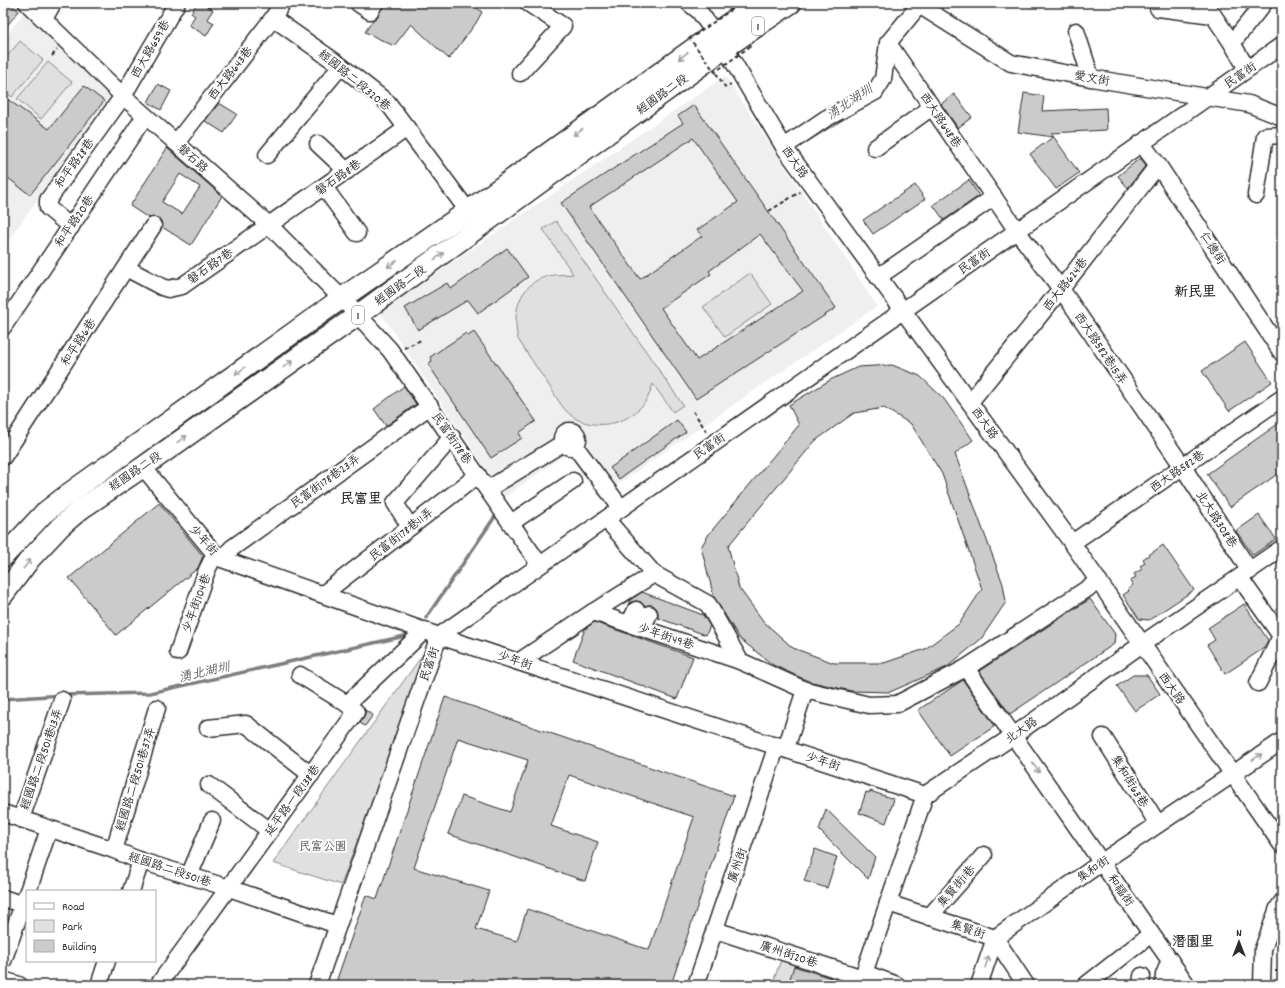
<svg xmlns="http://www.w3.org/2000/svg" width="1285" height="988" font-family="Dekko,'LXGW WenKai TC',sans-serif">
  <rect width="100%" height="100%" fill="#fff"/>
  <filter id="ink" filterUnits="userSpaceOnUse"><feTurbulence type="fractalNoise" baseFrequency=".025" numOctaves="2"/><feDisplacementMap in="SourceGraphic" scale="8" xChannelSelector="R" yChannelSelector="G"/><feConvolveMatrix kernelMatrix="1 2 1 2 8 2 1 2 1" color-interpolation-filters="sRGB"/></filter>
  <g filter="url(#ink)">
    <g fill="#efefef">
      <polygon points="24,12 112,100 3,247 3,41"/>
      <polygon points="725,76 877,306 599,497 567,453 505,497 380,312"/>
    </g>
    <g fill="#e0e0e0" stroke="#868686">
      <polygon points="20,41 43,60 12,97 3,90 3,61"/>
      <polygon points="48,62 72,82 41,119 17,99"/>
      <path d="M 556,221 L 683,405 L 673,412 L 653,384 C 651,387 651,392 649,395 C 644,407 631,417 620,421 C 607,426 587,426 575,418 C 564,412 557,398 550,387 C 539,371 528,355 518,339 C 511,310 521,279 554,275 C 561,274 567,275 573,274 L 543,229 Z"/>
      <polygon points="750,273 772,304 725,337 703,307"/>
      <polygon points="431,643 341,885 273,863"/>
      <polygon points="783,954 845,973 841,985 772,985"/>
    </g>
    <g fill="none" stroke-linecap="round" stroke-linejoin="round">
      <g stroke="#7e7e7e" stroke-width="3.5">
        <polyline points="808,140 843,118"/>
        <polyline points="426,618 496,515"/>
        <polyline points="3,699 63,695 150,693 405,636"/>
      </g>
    </g>
    <g fill="#cbcbcb" stroke="#2b2b2b" fill-rule="evenodd">
      <polygon points="3,3 9,3 19,11 3,30"/>
      <polygon points="197,3 202,3 213,10 207,19 214,23 206,36 189,25 195,16 191,13"/>
      <polygon points="384,3 445,3 453,8 473,4 482,12 476,23 449,59 411,24 394,46 365,32 373,20 378,16"/>
      <polygon points="158,84 171,91 161,110 148,102"/>
      <polygon points="84,86 104,101 30,195 3,174 3,96 49,129"/>
      <polygon points="1024,93 1044,96 1042,111 1106,108 1107,130 1051,133 1079,173 1056,189 1030,154 1053,137 1018,132"/>
      <polygon points="954,94 972,117 958,128 941,104"/>
      <polygon points="219,103 237,114 224,133 205,121"/>
      <path d="M 694,105 L 836,308 L 696,399 L 561,203 L 683,123 L 678,116 ZM 693,138 L 738,202 L 697,230 L 702,236 L 640,279 L 589,207 ZM 760,234 L 803,291 L 697,360 L 661,308 L 711,274 L 709,271 Z"/>
      <path d="M 167,148 L 222,196 L 191,245 L 162,227 L 161,221 L 158,218 L 153,217 L 148,218 L 130,206 ZM 180,174 L 200,187 L 182,214 L 162,202 Z"/>
      <polygon points="1140,158 1146,165 1128,188 1118,176"/>
      <polygon points="969,180 979,196 944,220 933,205"/>
      <polygon points="915,185 925,199 873,234 863,220"/>
      <polygon points="507,248 528,277 478,313 468,300 418,330 405,308 447,283 451,289"/>
      <polygon points="474,332 536,421 519,433 522,438 491,458 428,364 432,361 430,357 466,333 468,336"/>
      <polygon points="1245,342 1272,382 1229,411 1202,371"/>
      <path d="M 892,365 L 920,376 L 944,399 L 973,440 L 955,454 L 1003,584 L 1006,602 L 981,639 L 947,667 L 890,692 L 851,691 L 808,681 L 773,665 L 740,639 L 714,597 L 701,547 L 709,534 L 799,425 L 789,405 L 830,380 L 858,367 ZM 884,408 L 911,424 L 942,474 L 982,589 L 959,624 L 925,649 L 884,663 L 834,663 L 793,648 L 764,622 L 739,588 L 728,546 L 815,441 L 854,413 Z"/>
      <polygon points="404,386 416,404 386,426 374,409"/>
      <polygon points="677,420 686,432 619,479 610,468"/>
      <polygon points="1282,421 1282,471 1230,507 1207,474"/>
      <polygon points="159,503 203,556 198,568 116,635 69,578"/>
      <polygon points="1259,515 1276,539 1253,555 1236,531"/>
      <polygon points="1163,545 1194,590 1149,620 1139,619 1123,595 1129,591 1128,589 1133,585 1130,581 1136,577 1134,574 1142,569 1140,566 1145,563 1143,559"/>
      <polygon points="642,592 703,615 710,626 706,635 658,618 658,613 657,609 653,605 649,605 644,606 641,602 636,601 631,602 628,605 630,600"/>
      <polygon points="1090,599 1115,634 1114,644 1010,714 979,671"/>
      <polygon points="1244,604 1268,640 1264,648 1225,674 1207,645 1215,640 1208,628"/>
      <polygon points="594,622 693,657 677,699 573,660 585,629"/>
      <polygon points="1133,675 1147,675 1160,694 1135,711 1117,686"/>
      <polygon points="963,680 995,726 950,756 918,710"/>
      <path d="M 445,697 L 734,796 L 671,985 L 335,985 L 366,895 L 377,899 ZM 458,738 L 528,760 L 510,812 L 462,796 L 448,834 L 585,881 L 598,842 L 551,826 L 569,775 L 694,817 L 649,950 L 527,909 L 517,941 L 476,929 L 489,891 L 414,868 Z"/>
      <polygon points="365,710 373,715 365,726 360,723 365,714"/>
      <polygon points="870,791 894,799 886,823 859,813 866,792 869,793"/>
      <polygon points="826,809 875,857 868,879 819,830"/>
      <polygon points="815,849 837,857 827,888 804,881"/>
      <polygon points="794,966 831,978 829,984 815,980 813,985 788,985"/>
    </g>
    <g fill="none" stroke-linecap="round" stroke-linejoin="round">
      <g stroke="#2b2b2b" stroke-width="19">
        <g id="minor">
          <polyline points="27,3 123,96 269,225 358,315 390,350 540,565"/>
          <polyline points="358,3 370,11 375,3"/>
          <polyline points="689,3 699,11 725,48 784,147 1072,543 1282,845"/>
          <polyline points="916,3 1011,63 1091,78 1249,104 1282,117"/>
          <polyline points="1205,3 1232,43 1247,69"/>
          <polyline points="1158,8 1213,15"/>
          <polyline points="273,18 341,66 388,103 468,211"/>
          <polyline points="44,19 53,3"/>
          <polyline points="1076,31 1091,78"/>
          <polyline points="888,43 1017,231 1061,289 1183,467 1250,571"/>
          <polyline points="1232,43 1264,3"/>
          <polyline points="520,73 563,26 528,3"/>
          <polyline points="176,143 273,18 282,3"/>
          <polyline points="1141,143 1158,165 1282,353"/>
          <polyline points="318,144 347,171"/>
          <polyline points="784,147 825,119 875,92 883,79 888,43 921,3"/>
          <polyline points="875,148 932,107"/>
          <polyline points="267,155 341,66"/>
          <polyline points="324,187 357,233"/>
          <polyline points="1256,195 1265,136 1282,135"/>
          <polyline points="71,227 48,208 48,200 123,96 177,3"/>
          <polyline points="126,268 162,287 168,289 182,286 407,128"/>
          <polyline points="878,277 994,197"/>
          <polyline points="3,327 145,116"/>
          <polyline points="970,402 1061,289 1158,165"/>
          <circle cx="570" cy="439" r="8"/>
          <polyline points="574,445 621,508"/>
          <polyline points="3,457 153,226"/>
          <polyline points="143,467 215,554 222,559 439,636 925,795"/>
          <polyline points="488,489 563,443"/>
          <polyline points="606,519 654,574 708,604 740,661 805,690 869,705 897,704 966,668 1099,581"/>
          <polyline points="511,523 573,481"/>
          <polyline points="410,527 395,503 452,437"/>
          <polyline points="1072,543 1282,398"/>
          <polyline points="222,559 232,548 430,406"/>
          <polyline points="1240,578 1281,636 1258,683"/>
          <polyline points="323,594 478,475"/>
          <polyline points="593,612 654,574"/>
          <polyline points="629,624 636,610"/>
          <polyline points="642,628 649,614"/>
          <polyline points="178,652 207,570 215,554"/>
          <polyline points="520,661 593,612 740,661"/>
          <polyline points="966,668 1187,985"/>
          <polyline points="300,675 347,704"/>
          <polyline points="208,728 246,724 311,775"/>
          <polyline points="1103,737 1158,824"/>
          <polyline points="786,748 805,690"/>
          <polyline points="209,785 270,831"/>
          <polyline points="3,813 114,850 141,861 229,888 337,925"/>
          <polyline points="21,819 62,700"/>
          <polyline points="114,850 157,708"/>
          <polyline points="189,876 212,821"/>
          <polyline points="28,891 49,829"/>
          <polyline points="131,891 141,861"/>
          <polyline points="3,898 27,906"/>
          <polyline points="888,903 995,938 1026,985"/>
          <polyline points="929,917 984,855"/>
          <polyline points="715,930 863,978"/>
          <polyline points="3,961 27,893"/>
          <polyline points="864,973 897,985"/>
          <polyline points="3,980 19,985"/>
          <polyline points="99,985 107,961"/>
          <polyline points="158,985 356,712 347,704 425,630"/>
          <polyline points="317,985 439,636 1282,45"/>
          <polyline points="696,985 777,745"/>
          <polyline points="860,985 925,795 1013,736 1142,644 1282,548"/>
          <polyline points="979,985 995,938 1102,862 1282,741"/>
          <polyline points="1086,985 1151,934"/>
          <polyline points="1141,985 1142,976"/>
          <polyline points="1163,985 1164,975 1170,960"/>
          <polyline points="1262,985 1263,949 1278,908 1282,902"/>
        </g>
      </g>
      <g stroke="#2b2b2b" stroke-width="23">
        <g id="major">
          <polyline points="3,557 44,513 71,492 342,298 468,211 715,33 759,3"/>
          <polyline points="3,595 30,559 61,526 81,509 143,467 358,315 725,48 791,3"/>
        </g>
      </g>
      <g stroke="#2b2b2b" stroke-width="2" stroke-dasharray="4 3" stroke-linecap="butt">
        <polyline points="52,56 57,50"/>
        <polyline points="716,73 725,87 731,84"/>
        <polyline points="769,211 800,192"/>
        <polyline points="404,348 421,340"/>
        <polyline points="693,411 707,432"/>
        <polyline points="1275,971 1282,971"/>
      </g>
      <use href="#minor" stroke="#fff" stroke-width="16"/>
      <use href="#major" stroke="#fff" stroke-width="20"/>
      <polyline stroke="#2b2b2b" stroke-width="2" stroke-dasharray="4 3" stroke-linecap="butt" points="732,9 690,39 715,72 752,45"/>
    </g>
    <defs><path id="oneway-shaft" d="M-6 0H5M1.5-3L5.5 0L1.5 3" fill="none" stroke-width="1.6" stroke-linecap="round" stroke-linejoin="round"/></defs>
    <g stroke="#a0a0a0">
      <use href="#oneway-shaft" transform="translate(683 56) rotate(144)"/>
      <use href="#oneway-shaft" transform="translate(578 132) rotate(144)"/>
      <use href="#oneway-shaft" transform="translate(439 256) rotate(-36)"/>
      <use href="#oneway-shaft" transform="translate(392 264) rotate(145)"/>
      <use href="#oneway-shaft" transform="translate(288 364) rotate(-35)"/>
      <use href="#oneway-shaft" transform="translate(240 371) rotate(144)"/>
      <use href="#oneway-shaft" transform="translate(182 439) rotate(-35)"/>
      <use href="#oneway-shaft" transform="translate(27 564) rotate(-52)"/>
      <use href="#oneway-shaft" transform="translate(1257 757) rotate(-34)"/>
      <use href="#oneway-shaft" transform="translate(1036 768) rotate(55)"/>
      <use href="#oneway-shaft" transform="translate(987 962) rotate(-71)"/>
    </g>
  </g>
  <g text-anchor="middle" stroke-width="4" stroke-linejoin="round" paint-order="stroke">
    <g fill="#fff" stroke="#6b6b6b" stroke-width="1">
      <rect x="752" y="17" width="12" height="18" rx="3"/>
      <rect x="352" y="306" width="12" height="18" rx="3"/>
    </g>
    <g font-size="11" font-weight="bold" fill="#2b2b2b">
      <text x="758" y="30">1</text>
      <text x="358" y="319">1</text>
    </g>
    <g font-size="12" fill="#2b2b2b" stroke="#fff">
      <text transform="translate(150 49) rotate(-60)" y="4">西大路659巷</text>
      <text transform="translate(230 73) rotate(-52)" y="4">西大路643巷</text>
      <text transform="translate(1240 75) rotate(-35)" y="4">民富街</text>
      <text transform="translate(1092 78) rotate(10)" y="4">愛文街</text>
      <text transform="translate(355 80) rotate(39)" y="4">經國路二段320巷</text>
      <text transform="translate(662 94) rotate(-36)" y="4">經國路二段</text>
      <text transform="translate(941 120) rotate(56)" y="4">西大路648巷</text>
      <text transform="translate(193 158) rotate(42)" y="4">磐石路</text>
      <text transform="translate(795 162) rotate(55)" y="4">西大路</text>
      <text transform="translate(74 163) rotate(-54)" y="4">和平路28巷</text>
      <text transform="translate(338 177) rotate(-35)" y="4">磐石路8巷</text>
      <text transform="translate(74 221) rotate(-56)" y="4">和平路20巷</text>
      <text transform="translate(1213 248) rotate(57)" y="4">仁德街</text>
      <text transform="translate(974 261) rotate(-35)" y="4">民富街</text>
      <text transform="translate(210 266) rotate(-35)" y="4">磐石路7巷</text>
      <text transform="translate(1065 284) rotate(-52)" y="4">西大路624巷</text>
      <text transform="translate(400 285) rotate(-36)" y="4">經國路二段</text>
      <text transform="translate(78 342) rotate(-57)" y="4">和平路6巷</text>
      <text transform="translate(1101 348) rotate(56)" y="4">西大路582巷15弄</text>
      <text transform="translate(985 423) rotate(54)" y="4">西大路</text>
      <text transform="translate(452 438) rotate(55)" y="4">民富街178巷</text>
      <text transform="translate(709 446) rotate(-35)" y="4">民富街</text>
      <text transform="translate(135 471) rotate(-34)" y="4">經國路二段</text>
      <text transform="translate(1177 471) rotate(-35)" y="4">西大路582巷</text>
      <text transform="translate(325 481) rotate(-36)" y="4">民富街178巷23弄</text>
      <text transform="translate(1217 519) rotate(57)" y="4">北大路308巷</text>
      <text transform="translate(401 534) rotate(-38)" y="4">民富街178巷11弄</text>
      <text transform="translate(204 540) rotate(48)" y="4">少年街</text>
      <text transform="translate(196 603) rotate(-70)" y="4">少年街104巷</text>
      <text transform="translate(666 636) rotate(18)" y="4">少年街49巷</text>
      <text transform="translate(515 660) rotate(18)" y="4">少年街</text>
      <text transform="translate(429 664) rotate(-71)" y="4">民富街</text>
      <text transform="translate(1172 688) rotate(55)" y="4">西大路</text>
      <text transform="translate(1021 730) rotate(-35)" y="4">北大路</text>
      <text transform="translate(41 759) rotate(-71)" y="4">經國路二段501巷13弄</text>
      <text transform="translate(823 761) rotate(18)" y="4">少年街</text>
      <text transform="translate(135 779) rotate(-73)" y="4">經國路二段501巷37弄</text>
      <text transform="translate(1130 781) rotate(58)" y="4">集和街63巷</text>
      <text transform="translate(292 800) rotate(-54)" y="4">延平路一段138巷</text>
      <text transform="translate(737 865) rotate(-71)" y="4">廣州街</text>
      <text transform="translate(170 869) rotate(18)" y="4">經國路二段501巷</text>
      <text transform="translate(1093 869) rotate(-35)" y="4">集和街</text>
      <text transform="translate(956 886) rotate(-49)" y="4">集賢街1巷</text>
      <text transform="translate(1121 890) rotate(55)" y="4">和福街</text>
      <text transform="translate(968 929) rotate(18)" y="4">集賢街</text>
      <text transform="translate(789 954) rotate(18)" y="4">廣州街20巷</text>
    </g>
    <g font-size="12" fill="#585858" stroke="#fff">
      <text x="323" y="850">民富公園</text>
    </g>
    <g font-size="13" font-style="italic" fill="#5c5c5c" stroke="#fff">
      <text transform="translate(849 101) rotate(-34)" y="5">湧北湖圳</text>
      <text transform="translate(204 671) rotate(-13)" y="5">湧北湖圳</text>
    </g>
    <g font-size="14" font-weight="bold" fill="#2b2b2b" stroke="#fff">
      <text x="1195" y="296">新民里</text>
      <text x="361" y="503">民富里</text>
      <text x="1193" y="946">潛園里</text>
    </g>
  </g>
  <rect width="1285" height="988" fill="none" stroke="#fff" stroke-width="16"/>
  <rect x="8" y="8" width="1269" height="972" fill="none" stroke="#2b2b2b" stroke-width="1.5" filter="url(#ink)"/>
  <rect x="26" y="890" width="130" height="72" fill="#ffffff" stroke="#aaaaaa"/>
  <rect x="34" y="903" width="20" height="6" fill="#ffffff" stroke="#aaaaaa"/>
  <text x="62" y="910" font-size="12" fill="#2b2b2b">Road</text>
  <rect x="34" y="920" width="20" height="12" fill="#e0e0e0" stroke="#aaaaaa"/>
  <text x="62" y="930" font-size="12" fill="#2b2b2b">Park</text>
  <rect x="34" y="940" width="20" height="12" fill="#cbcbcb" stroke="#aaaaaa"/>
  <text x="62" y="950" font-size="12" fill="#2b2b2b">Building</text>
  <g transform="translate(1239 942)" stroke="#ffffff" stroke-width="3" paint-order="stroke">
  <path d="M0-3L7 15L0 10L-7 15Z" fill="#2b2b2b"/>
  <text y="-6" font-size="11" font-weight="bold" text-anchor="middle" fill="#2b2b2b">N</text>
  </g>
</svg>
